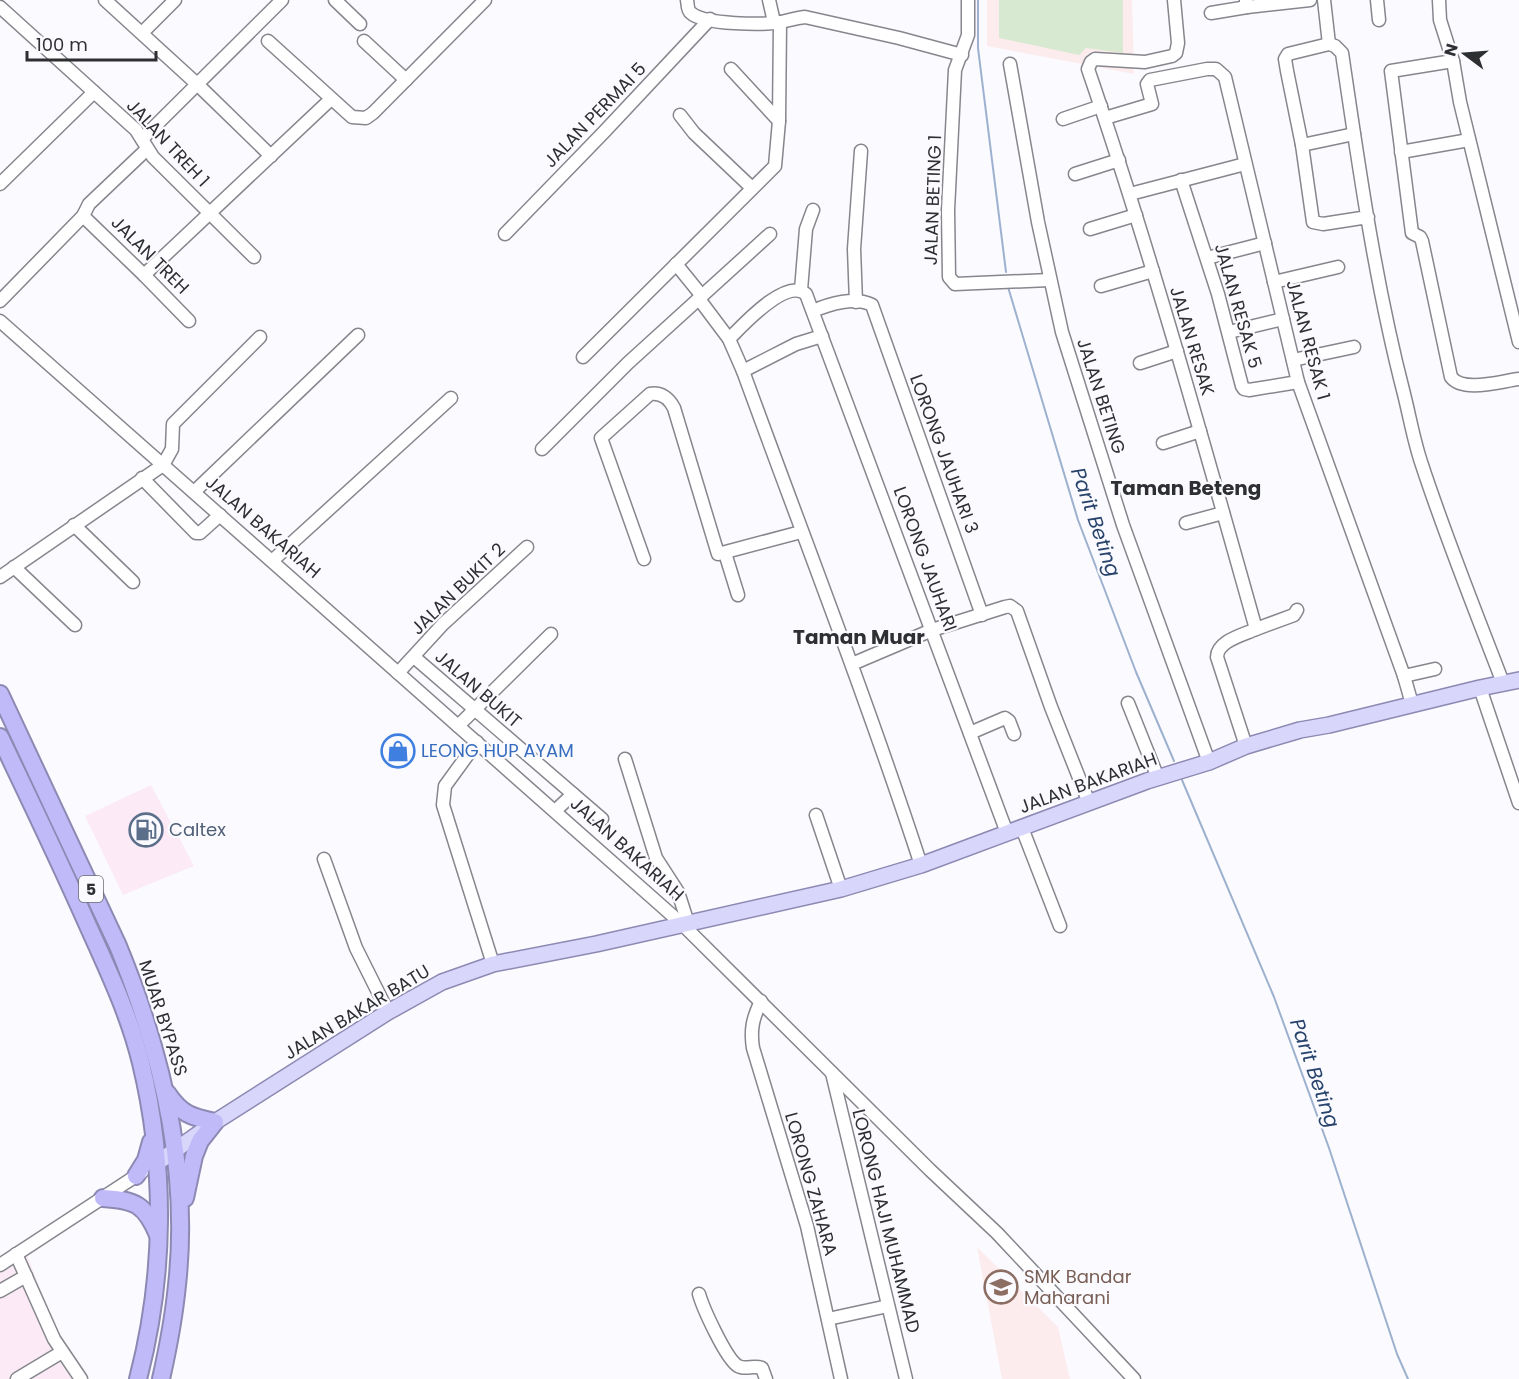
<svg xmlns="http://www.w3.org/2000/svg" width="1519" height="1379" font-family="Poppins,sans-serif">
  <rect width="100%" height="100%" fill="#fafaff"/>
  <g fill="#fcebf6">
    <polygon points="151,785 194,866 123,895 85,816"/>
    <polygon points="27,1255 57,1332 88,1379 0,1379 0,1273"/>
  </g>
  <g fill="#fdeced">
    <polygon points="987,0 1132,0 1134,74 987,46"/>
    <polygon points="977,1247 1058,1327 1070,1379 1002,1379"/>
  </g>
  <polygon fill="#d7e9d1" points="999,0 1123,0 1123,53 1086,48 1079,55 999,38"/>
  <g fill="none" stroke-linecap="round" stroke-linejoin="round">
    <g stroke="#9db1ce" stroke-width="2">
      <polyline points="978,0 978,48 1006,272"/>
      <polyline points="1008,287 1078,520 1136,672 1174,761"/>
      <polyline points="1182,780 1274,997 1329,1148 1397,1354 1408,1379"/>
    </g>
    <g stroke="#85878d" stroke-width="15">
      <g id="minor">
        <polyline points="105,0 197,84 271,156"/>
        <polyline points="335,0 360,24"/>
        <path d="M 687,0 C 688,5 687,10 691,13 C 704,25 765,25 781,22 C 790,20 796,18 805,17 L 899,38 L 962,55"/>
        <polyline points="769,0 774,22"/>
        <polyline points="968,0 968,35 955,70 948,210 949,277 955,284 1050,280"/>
        <path d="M 1174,0 L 1178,43 L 1176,53 L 1172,56 L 1145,62 L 1095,59 L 1091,62 L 1088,69 C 1151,253 1203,441 1256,629 C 1243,635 1217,641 1217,657 L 1246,746"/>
        <polyline points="1324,0 1329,44"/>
        <polyline points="1377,0 1379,20"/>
        <polyline points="1439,0 1440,20 1453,61 1460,102 1519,342"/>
        <polyline points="0,7 136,130 153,157 254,257"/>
        <polyline points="1247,7 1310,0"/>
        <polyline points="1211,13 1247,7 1246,1"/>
        <polyline points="142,33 175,0"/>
        <polyline points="268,41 352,117 366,118 373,113 485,0"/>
        <polyline points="364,41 406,80"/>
        <path d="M 1453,61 L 1391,71 L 1412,233 L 1420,237 L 1422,241 L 1451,377 C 1463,393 1501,381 1519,379"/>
        <polyline points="1010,64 1038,222 1062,332 1123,525 1209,762"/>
        <polyline points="731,69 779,121"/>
        <polyline points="680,115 694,133 752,188"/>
        <polyline points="1105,118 1152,104 1147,84 1150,80 1207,69 1216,69 1225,77 1298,382 1404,676 1412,704"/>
        <polyline points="1063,119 1101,106"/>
        <polyline points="142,139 282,0"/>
        <polyline points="1302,145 1354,134"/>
        <polyline points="1401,152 1469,140"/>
        <polyline points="1075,174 1119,160"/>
        <polyline points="1181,180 1218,294 1242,386 1244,389 1249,390 1298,382"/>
        <polyline points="0,184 94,92"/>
        <polyline points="1130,194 1245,164"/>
        <polyline points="83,216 144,275 189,321"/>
        <path d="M 1368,217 L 1323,224 L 1313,222 L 1302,145 L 1287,71 L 1285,59 L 1288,54 L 1329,44 L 1335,46 L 1342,53 C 1359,168 1375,282 1404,394 C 1410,418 1414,442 1422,465 C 1446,538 1475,610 1503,683"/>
        <polyline points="1090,229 1136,215"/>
        <polyline points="505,234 604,132 710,19"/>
        <polyline points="1207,258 1265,243"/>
        <polyline points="676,264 702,296"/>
        <polyline points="144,275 331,99"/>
        <polyline points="1274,282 1338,267"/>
        <polyline points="1101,286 1153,271"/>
        <polyline points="801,290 806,229 813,210"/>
        <path d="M 699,299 L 729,339 L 743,371 C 803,536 867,699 921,865"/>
        <polyline points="0,301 83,216 89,204 147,149"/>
        <polyline points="856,302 854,249 861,151"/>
        <path d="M 813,311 C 829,304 855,296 872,305 L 982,615"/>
        <polyline points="0,321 682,924 930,1170 997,1233 1134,1379"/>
        <polyline points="1229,332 1283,319"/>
        <path d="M 729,339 C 742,326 786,277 806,294 L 1007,833"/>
        <polyline points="583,357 775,166 779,121 780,22"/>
        <polyline points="1293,360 1354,347"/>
        <polyline points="1140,363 1177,351"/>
        <polyline points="743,371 796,344 822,336"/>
        <polyline points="1163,443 1200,431"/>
        <polyline points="542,449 628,363 770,234"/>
        <polyline points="142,478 196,533 200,533 220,515"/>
        <polyline points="194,492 358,335"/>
        <polyline points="1186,523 1223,513"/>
        <polyline points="74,525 133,582"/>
        <polyline points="725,553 738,595"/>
        <path d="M 644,559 L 601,438 L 650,394 C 661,392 669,398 674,408 L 718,554 L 801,532"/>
        <polyline points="272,561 451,398"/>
        <polyline points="14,567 75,625"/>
        <polyline points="0,577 163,465 172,449 173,424 260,337"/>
        <polyline points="1256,629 1294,615 1297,610"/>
        <polyline points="414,657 602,819"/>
        <polyline points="852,664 932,630 1005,607 1010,606 1017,611 1051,707 1089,803"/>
        <polyline points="398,673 443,624 527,547"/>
        <polyline points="1404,676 1435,669"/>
        <polyline points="1480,688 1519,803"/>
        <polyline points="1128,703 1158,778"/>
        <polyline points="458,726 551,634"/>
        <polyline points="970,733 1005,718 1009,721 1014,734"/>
        <polyline points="477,742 445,786 443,805 493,964"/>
        <polyline points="625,759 656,858 678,892 688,923"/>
        <polyline points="555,811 573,794"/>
        <polyline points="816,815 841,889"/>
        <polyline points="1022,828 1060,926"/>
        <polyline points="324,859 356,948 388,1012"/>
        <path d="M 761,1001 C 753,1018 750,1029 753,1048 L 807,1226 L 841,1379"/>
        <polyline points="832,1073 906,1379"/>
        <polyline points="16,1254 54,1339 81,1379"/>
        <polyline points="0,1265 142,1172"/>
        <polyline points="0,1291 26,1276"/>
        <path d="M 699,1294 C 703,1308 726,1359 738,1366 C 745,1370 754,1365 762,1368 L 766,1379"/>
        <polyline points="828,1319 888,1306"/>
        <polyline points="17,1379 62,1352"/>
      </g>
    </g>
    <g stroke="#8d89b2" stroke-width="18">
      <polyline id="major" points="157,1163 215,1122 388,1012 442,982 493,964 596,944 841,889 921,865 1147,781 1209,762 1246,746 1300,730 1329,725 1480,688 1519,680"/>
    </g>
    <g stroke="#8d89b2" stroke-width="20">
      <g id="highway">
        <path d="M 0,694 L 118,946 C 162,1053 190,1169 177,1285 C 174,1316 168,1348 161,1379"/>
        <path d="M 0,737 C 29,798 58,858 85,919 C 106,966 129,1013 141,1063 C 166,1166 165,1276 138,1379"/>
        <path d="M 167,1093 C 181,1114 191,1117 215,1122 L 200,1141 L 194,1156 L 185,1198"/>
        <polyline points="136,1176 146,1160 151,1142"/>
        <path d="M 103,1198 C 135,1200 145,1204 158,1235"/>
      </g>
    </g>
    <use href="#minor" stroke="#fff" stroke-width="12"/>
    <use href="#major" stroke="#d9d6fb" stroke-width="15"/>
    <use href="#highway" stroke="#c0baf8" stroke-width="16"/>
  </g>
  <defs>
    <g id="shop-ring" transform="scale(1.725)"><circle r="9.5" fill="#fafaff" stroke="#3f7fe0" stroke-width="1.5"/><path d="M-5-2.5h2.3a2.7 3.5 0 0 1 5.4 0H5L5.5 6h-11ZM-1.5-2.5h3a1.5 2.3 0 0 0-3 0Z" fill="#3f7fe0"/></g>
    <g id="fuel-ring" transform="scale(1.725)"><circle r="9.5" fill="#fafaff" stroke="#5c6f8a" stroke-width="1.5"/><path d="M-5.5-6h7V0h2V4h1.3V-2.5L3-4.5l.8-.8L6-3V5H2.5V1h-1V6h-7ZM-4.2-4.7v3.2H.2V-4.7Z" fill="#5c6f8a"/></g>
    <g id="school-ring" transform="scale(1.725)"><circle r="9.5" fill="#fafaff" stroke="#8d6e63" stroke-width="1.5"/><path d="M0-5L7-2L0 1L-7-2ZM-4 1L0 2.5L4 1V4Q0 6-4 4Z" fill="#8d6e63"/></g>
  </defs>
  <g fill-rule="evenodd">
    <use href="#shop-ring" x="398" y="751"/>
    <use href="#fuel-ring" x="146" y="830"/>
    <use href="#school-ring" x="1001" y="1287"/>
  </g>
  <g text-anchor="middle" stroke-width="4.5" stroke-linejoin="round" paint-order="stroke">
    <rect fill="#fafaff" stroke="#6b6c6f" stroke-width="1.5" x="79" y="876" width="24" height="26" rx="4.5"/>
    <g font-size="16" font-weight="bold" fill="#2e2f31">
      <text x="91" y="895">5</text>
    </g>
    <g font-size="18" fill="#2e2f31" stroke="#fafaff">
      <text transform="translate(595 115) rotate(-46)" y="6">JALAN PERMAI 5</text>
      <text transform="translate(168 143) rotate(47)" y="6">JALAN TREH 1</text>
      <text transform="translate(933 200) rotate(-88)" y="6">JALAN BETING 1</text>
      <text transform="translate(150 255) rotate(45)" y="6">JALAN TREH</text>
      <text transform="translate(1238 306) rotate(74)" y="6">JALAN RESAK 5</text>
      <text transform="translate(1308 340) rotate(75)" y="6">JALAN RESAK 1</text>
      <text transform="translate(1192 341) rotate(73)" y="6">JALAN RESAK</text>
      <text transform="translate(1101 396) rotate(72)" y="6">JALAN BETING</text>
      <text transform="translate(944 454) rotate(70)" y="6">LORONG JAUHARI 3</text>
      <text transform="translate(263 527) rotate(41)" y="6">JALAN BAKARIAH</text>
      <text transform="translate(925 559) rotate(70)" y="6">LORONG JAUHARI</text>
      <text transform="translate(458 589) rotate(-44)" y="6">JALAN BUKIT 2</text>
      <text transform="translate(478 689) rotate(41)" y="6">JALAN BUKIT</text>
      <text transform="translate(1088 783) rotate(-20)" y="6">JALAN BAKARIAH</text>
      <text transform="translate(627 849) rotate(42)" y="6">JALAN BAKARIAH</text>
      <text transform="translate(357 1012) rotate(-31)" y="6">JALAN BAKAR BATU</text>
      <text transform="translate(163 1018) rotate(72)" y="6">MUAR BYPASS</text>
      <text transform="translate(811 1184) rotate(74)" y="6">LORONG ZAHARA</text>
      <text transform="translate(886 1221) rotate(76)" y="6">LORONG HAJI MUHAMMAD</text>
    </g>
    <g font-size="18" fill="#366cbe" stroke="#fafaff" text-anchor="start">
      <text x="421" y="757">LEONG HUP AYAM</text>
    </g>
    <g font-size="18" fill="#4e5e75" stroke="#fafaff" text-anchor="start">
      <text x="169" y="836">Caltex</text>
    </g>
    <g font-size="18" fill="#785e54" stroke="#fafaff" text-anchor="start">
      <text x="1024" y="1283">SMK Bandar<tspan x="1024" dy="21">Maharani</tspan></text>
    </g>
    <g font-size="20" font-weight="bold" fill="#2e2f31" stroke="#fafaff">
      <text x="1186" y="495">Taman Beteng</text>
      <text x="859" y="644">Taman Muar</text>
    </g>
    <g font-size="20" font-style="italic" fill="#28446c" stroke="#fafaff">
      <text transform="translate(1096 522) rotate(71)" y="7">Parit Beting</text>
      <text transform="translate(1315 1073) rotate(71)" y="7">Parit Beting</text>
    </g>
  </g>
  <g transform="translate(1465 54) rotate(286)" stroke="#fafaff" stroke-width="4.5" paint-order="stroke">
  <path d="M0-4.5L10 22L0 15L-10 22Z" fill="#2e2f31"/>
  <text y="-9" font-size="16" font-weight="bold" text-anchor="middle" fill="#2e2f31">N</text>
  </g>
  <path d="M27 51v9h129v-9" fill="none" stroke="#2e2f31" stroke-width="3"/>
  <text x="36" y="51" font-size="18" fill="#2e2f31" stroke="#fafaff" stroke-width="4.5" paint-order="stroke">100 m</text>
</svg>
